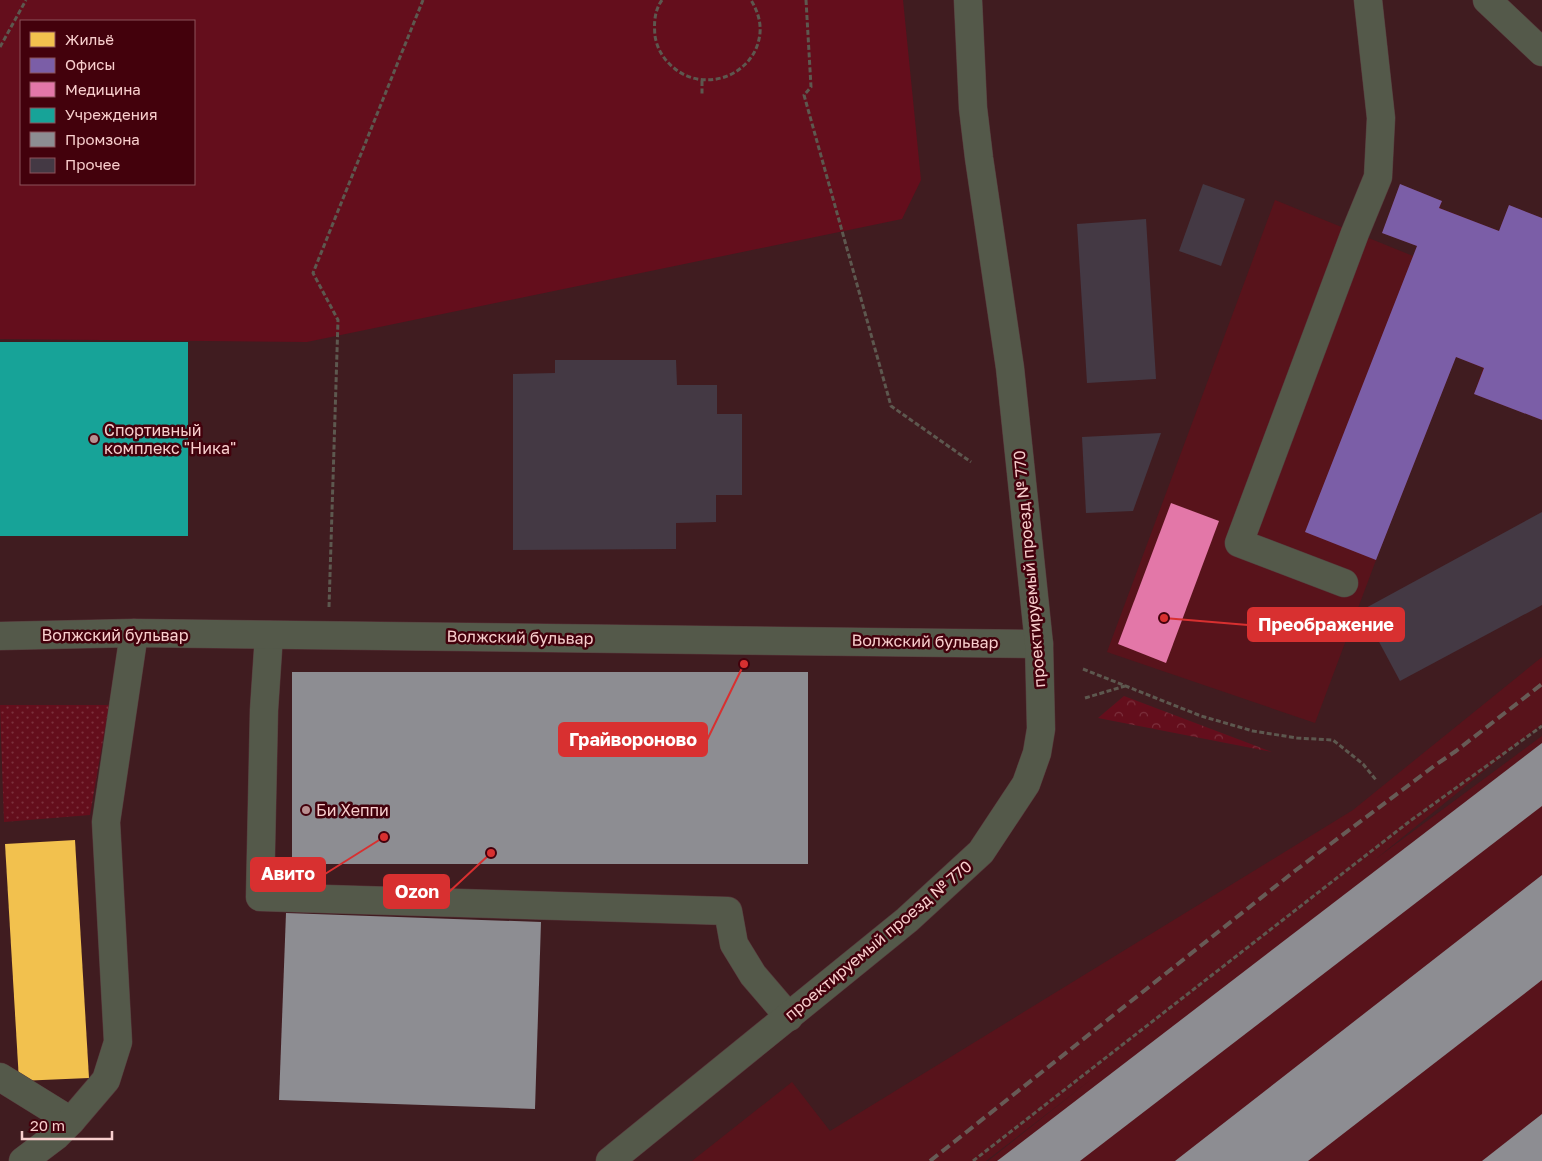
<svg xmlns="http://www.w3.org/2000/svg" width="1542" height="1161" font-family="'Golos Text',sans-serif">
  <defs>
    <pattern id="grass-dots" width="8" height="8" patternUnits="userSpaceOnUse" patternTransform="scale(1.25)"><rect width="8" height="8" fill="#640e1c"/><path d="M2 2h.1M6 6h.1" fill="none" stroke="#7b303c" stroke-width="1.8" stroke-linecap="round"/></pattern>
    <pattern id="forest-crowns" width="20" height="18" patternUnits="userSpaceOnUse" patternTransform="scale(1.25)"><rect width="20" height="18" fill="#640e1c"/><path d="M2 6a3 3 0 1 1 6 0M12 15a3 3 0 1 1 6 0" fill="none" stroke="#7b303c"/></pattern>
  </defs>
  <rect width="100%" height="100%" fill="#401c20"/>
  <g fill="#58131b">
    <polygon points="1400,184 1442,201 1440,208 1499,231 1509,205 1542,218 1542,420 1474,394 1483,368 1456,357 1376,560 1315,723 1107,652 1275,200 1413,256 1417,246 1382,233"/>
    <polygon points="1542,657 1542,724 1377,858 1542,736 1542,1161 988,1161 1093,1078 986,1161 692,1161 792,1082 830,1131 1353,810"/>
  </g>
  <polygon fill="url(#grass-dots)" points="0,705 109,705 90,815 4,822"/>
  <polygon fill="url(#forest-crowns)" points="1124,696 1272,752 1098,718"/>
  <path fill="#640e1c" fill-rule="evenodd" d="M 0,0 L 903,0 L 921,180 L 902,219 L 307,342 L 0,339 ZM 194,21 L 194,184 L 21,184 L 21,21 Z"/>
  <polygon fill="#f2c14e" points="75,840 89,1078 19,1081 5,844"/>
  <polygon fill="#7b5ea7" points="1400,184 1442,201 1439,208 1499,231 1509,205 1542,218 1542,420 1474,394 1484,368 1456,357 1376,560 1305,532 1417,246 1382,233"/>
  <polygon fill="#e377a8" points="1171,503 1219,521 1166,663 1118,644"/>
  <rect fill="#17a398" x="0" y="342" width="188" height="194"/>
  <g fill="#8d8d92">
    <rect x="292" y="672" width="516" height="192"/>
    <polygon points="1542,743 1542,806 1080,1161 997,1161"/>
    <polygon points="1542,875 1542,980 1308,1161 1175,1161"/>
    <polygon points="286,913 541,922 535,1109 279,1100"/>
    <polygon points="1542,1114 1542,1161 1482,1161"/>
  </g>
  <g fill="#443944">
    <polygon points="1203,184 1245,199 1221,266 1179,251"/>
    <polygon points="1146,219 1156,379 1087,383 1077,224"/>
    <polygon points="555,360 676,360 677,385 717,385 717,414 742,414 742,495 716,495 716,522 676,523 676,549 513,550 513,374 555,373"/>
    <polygon points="1161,433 1133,511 1086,513 1082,437"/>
    <polygon points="1542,512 1542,605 1400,681 1362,610"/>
  </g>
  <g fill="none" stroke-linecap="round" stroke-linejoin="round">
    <g stroke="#57383b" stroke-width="29">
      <g id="minor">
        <polyline points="1487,0 1542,52"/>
        <polyline points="1344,583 1239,543 1355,233 1378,177 1381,118 1368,0"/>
        <polyline points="269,635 264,710 260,897 728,911 734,944 753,975 789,1017"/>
        <polyline points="0,636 134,633 1039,644"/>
        <polyline points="0,1077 71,1121"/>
        <polyline points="23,1161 56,1136 71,1121 106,1080 118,1042 106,822 134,633"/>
        <polyline points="610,1161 907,920 981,852 1026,784 1037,753 1041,729 1039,644 1010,368 979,158 973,108 968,0"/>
      </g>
    </g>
    <g stroke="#5d584f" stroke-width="3" stroke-dasharray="5 2.5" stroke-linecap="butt">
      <path d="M 662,0 C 654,11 654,24 655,36 C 657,49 664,60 674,68 C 705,94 756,75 760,33 C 761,21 757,10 751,0"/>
      <polyline points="806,0 811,87 804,95 891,406 971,462"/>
      <polyline points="0,47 26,0"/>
      <polyline points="702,81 702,95"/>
      <polyline points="329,607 338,320 313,273 423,0"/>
      <polyline points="1083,669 1201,716 1253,731 1297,738 1333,740 1363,764 1376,780"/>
      <polyline points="1085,698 1125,686"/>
      <polyline points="973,1161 1410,821 1542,726"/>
    </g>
    <use href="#minor" stroke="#54594a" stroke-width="28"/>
    <polyline stroke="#675b56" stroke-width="4" stroke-dasharray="10 5" stroke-linecap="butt" points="930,1161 1296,870 1434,766 1456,751 1542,684"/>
  </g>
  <g fill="#b89091" stroke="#43010c" stroke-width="2">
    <circle cx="94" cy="439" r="5"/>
    <circle cx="306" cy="810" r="5"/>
  </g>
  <g text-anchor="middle" stroke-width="5" stroke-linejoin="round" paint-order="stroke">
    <g font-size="16" fill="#f9cfce" stroke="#43010c" text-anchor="start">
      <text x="104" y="436">Спортивный<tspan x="104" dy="18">комплекс "Ника"</tspan></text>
      <text x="316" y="816">Би Хеппи</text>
    </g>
    <g font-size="16" fill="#f9cfce" stroke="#43010c">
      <text transform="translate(1029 569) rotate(-95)" y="6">проектируемый проезд № 770</text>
      <text x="115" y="641">Волжский бульвар</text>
      <text transform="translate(520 637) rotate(1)" y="6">Волжский бульвар</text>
      <text transform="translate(925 641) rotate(1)" y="6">Волжский бульвар</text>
      <text transform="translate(878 940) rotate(-40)" y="6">проектируемый проезд № 770</text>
    </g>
  </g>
  <path fill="none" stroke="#d83030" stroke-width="2" d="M1164 618L1248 625M744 664L707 740M384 837L325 874M491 853L449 892"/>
  <g fill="#d83030" stroke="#43010c" stroke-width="2">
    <circle cx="1164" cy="618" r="5"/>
    <circle cx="744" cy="664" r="5"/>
    <circle cx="384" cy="837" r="5"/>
    <circle cx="491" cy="853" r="5"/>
  </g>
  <g fill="#d83030" stroke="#d83030" stroke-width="2">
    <rect x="1248" y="608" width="156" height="33" rx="5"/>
    <rect x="559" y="723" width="148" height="33" rx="5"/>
    <rect x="251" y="858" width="74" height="33" rx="5"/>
    <rect x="384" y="875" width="65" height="33" rx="5"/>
  </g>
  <g font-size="18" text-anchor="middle" font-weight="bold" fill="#fff">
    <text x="1326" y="631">Преображение</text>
    <text x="633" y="746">Грайвороново</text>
    <text x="288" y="880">Авито</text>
    <text x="417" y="898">Ozon</text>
  </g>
  <rect x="20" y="20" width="175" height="165" fill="#43010c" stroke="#8c535a"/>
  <rect x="30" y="32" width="25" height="15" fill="#f2c14e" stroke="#8c535a"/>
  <text x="65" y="45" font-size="15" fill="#f9cfce">Жильё</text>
  <rect x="30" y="58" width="25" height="15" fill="#7b5ea7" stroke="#8c535a"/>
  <text x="65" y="70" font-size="15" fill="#f9cfce">Офисы</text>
  <rect x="30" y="82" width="25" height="15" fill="#e377a8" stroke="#8c535a"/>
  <text x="65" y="95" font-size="15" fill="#f9cfce">Медицина</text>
  <rect x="30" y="108" width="25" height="15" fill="#17a398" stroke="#8c535a"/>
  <text x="65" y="120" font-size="15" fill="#f9cfce">Учреждения</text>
  <rect x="30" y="132" width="25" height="15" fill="#8d8d92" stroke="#8c535a"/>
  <text x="65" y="145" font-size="15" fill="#f9cfce">Промзона</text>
  <rect x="30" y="158" width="25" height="15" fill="#443944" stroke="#8c535a"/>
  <text x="65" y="170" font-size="15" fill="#f9cfce">Прочее</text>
  <path d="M22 1131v8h90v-8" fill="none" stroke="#f9cfce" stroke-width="2.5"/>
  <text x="30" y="1131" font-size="15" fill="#f9cfce" stroke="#43010c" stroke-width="4" paint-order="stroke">20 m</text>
</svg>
